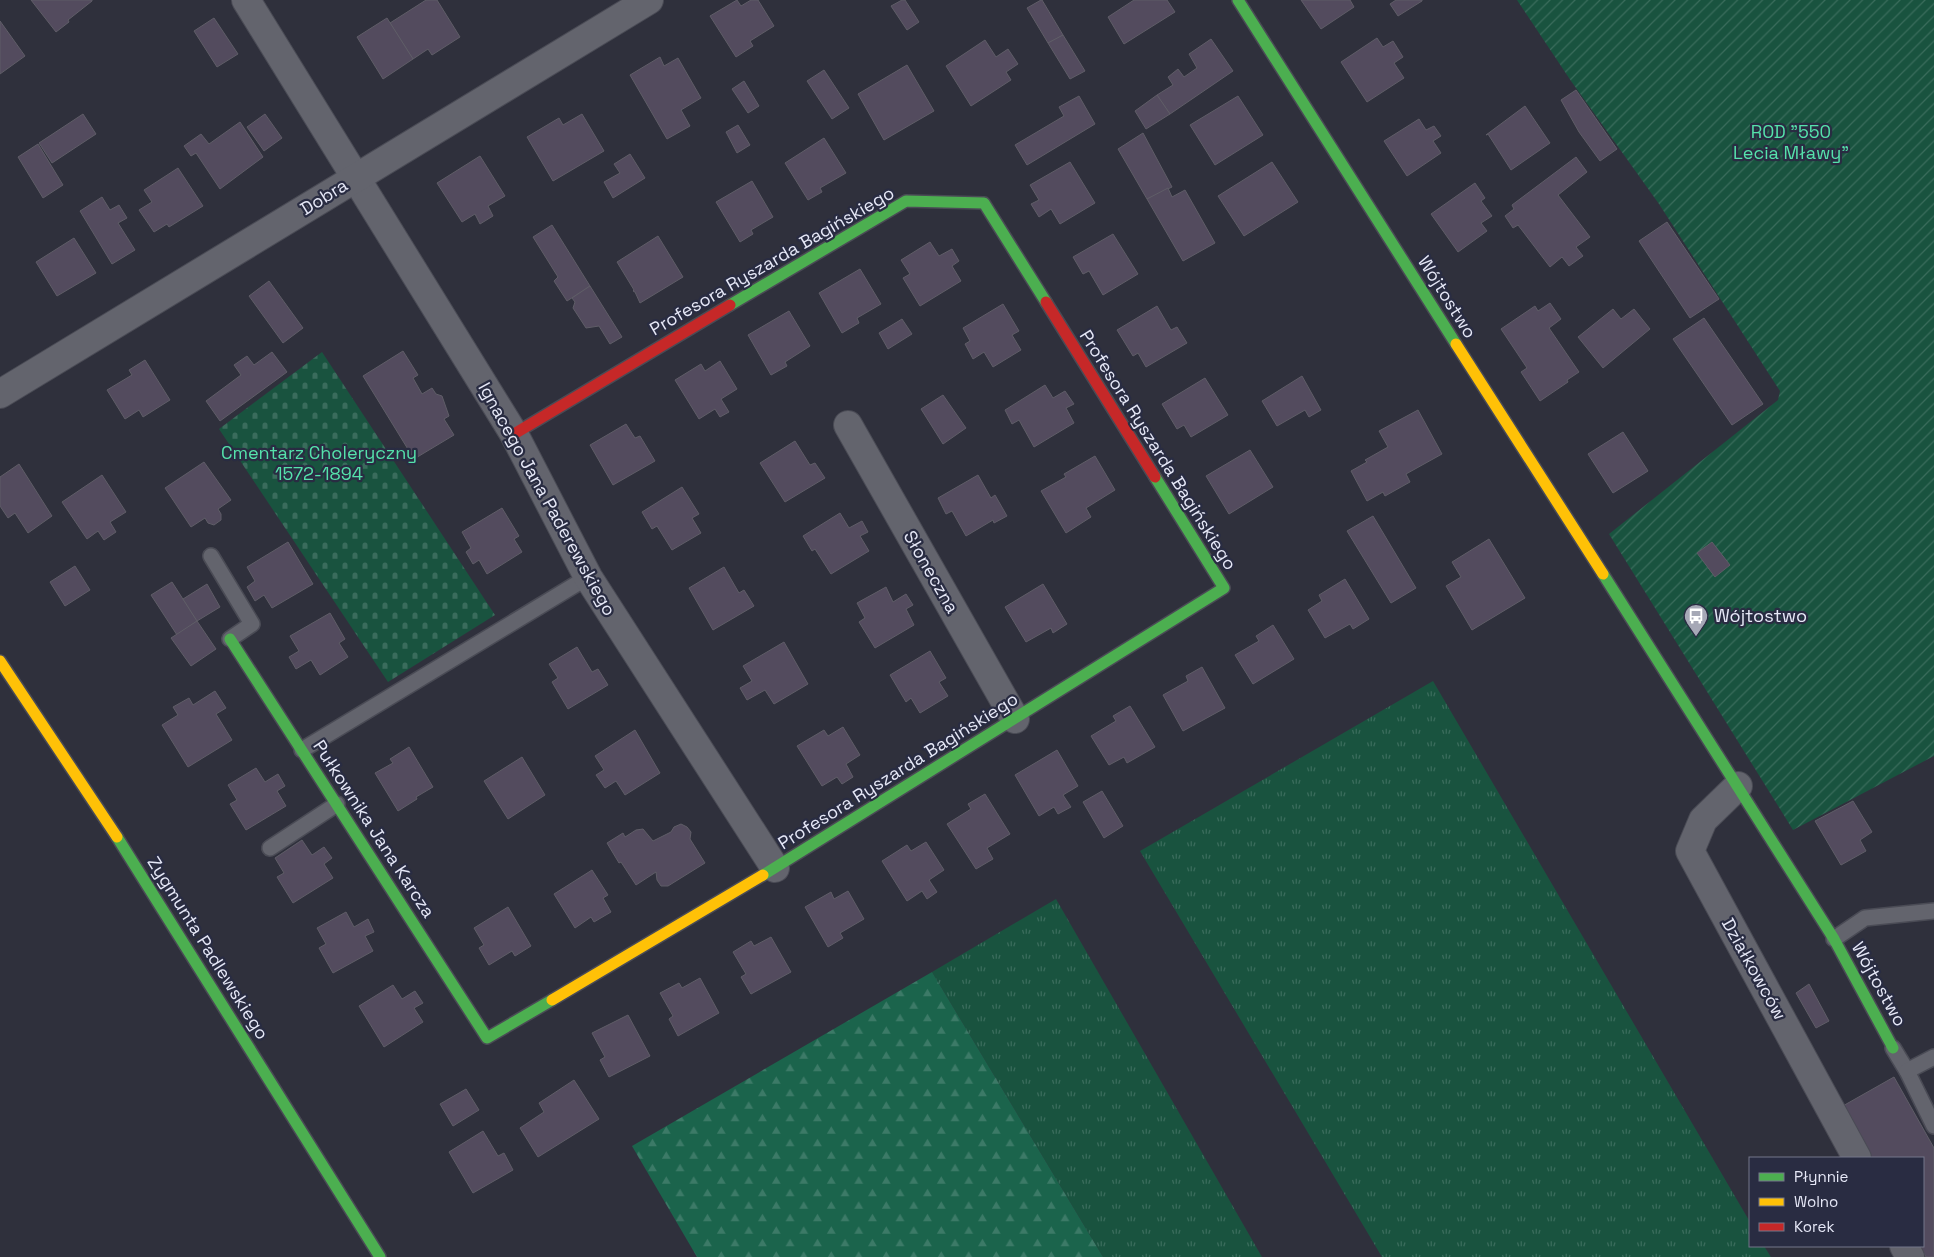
<svg xmlns="http://www.w3.org/2000/svg" width="1934" height="1257" font-family="'Space Grotesk',sans-serif">
  <defs>
    <pattern id="grass-tufts" width="24" height="20" patternUnits="userSpaceOnUse" patternTransform="scale(1.25)"><rect width="24" height="20" fill="#19533f"/><path d="M3 7l-1-3M5 7V3M7 7l1-3M15 17l-1-3M17 17v-4M19 17l1-3" fill="none" stroke="#3a6c5c"/></pattern>
    <pattern id="forest-firs" width="22" height="20" patternUnits="userSpaceOnUse" patternTransform="scale(1.25)"><rect width="22" height="20" fill="#1b644c"/><path d="M5 1l3.5 6h-7zM16 11l3.5 6h-7z" fill="#3c7a67"/></pattern>
    <pattern id="cemetery-stones" width="16" height="16" patternUnits="userSpaceOnUse" patternTransform="scale(1.25)"><rect width="16" height="16" fill="#19533f"/><path d="M2 7V4a2 2 0 0 1 4 0v3zM10 15v-3a2 2 0 0 1 4 0v3z" fill="#3a6c5c"/></pattern>
    <pattern id="garden-furrows" width="10" height="10" patternUnits="userSpaceOnUse" patternTransform="scale(1.25)"><rect width="10" height="10" fill="#19533f"/><path d="M-1 1l2-2M0 10L10 0M9 11l2-2" fill="none" stroke="#3a6c5c"/></pattern>
  </defs>
  <rect width="100%" height="100%" fill="#2f303c"/>
  <g fill="url(#grass-tufts)">
    <polygon points="1433,681 1750,1222 1750,1246 1764,1246 1771,1257 1382,1257 1140,851"/>
    <polygon points="1056,899 1262,1257 1103,1257 932,972"/>
  </g>
  <polygon fill="url(#forest-firs)" points="932,972 1103,1257 697,1257 632,1146"/>
  <polygon fill="url(#cemetery-stones)" points="322,352 495,615 388,682 219,429"/>
  <polygon fill="url(#garden-furrows)" points="1517,0 1934,0 1934,756 1793,830 1609,534 1778,400 1780,391 1659,204 1571,81"/>
  <g fill="#534b5e" stroke="#5f5d67">
    <polygon points="31,0 92,0 92,1 68,20 69,22 56,32"/>
    <polygon points="426,0 437,0 460,37 432,55 428,49 413,59 390,23"/>
    <polygon points="737,0 741,6 751,0 758,0 774,26 750,41 753,46 736,57 710,16"/>
    <polygon points="902,0 905,0 919,22 907,30 891,6"/>
    <polygon points="1041,0 1042,0 1063,35 1048,43 1027,8"/>
    <polygon points="1134,0 1167,0 1175,12 1124,44 1108,17"/>
    <polygon points="1301,0 1350,0 1354,7 1321,29"/>
    <polygon points="1396,0 1422,0 1422,1 1398,16 1390,4"/>
    <polygon points="214,18 238,54 217,67 194,31"/>
    <polygon points="387,18 413,59 383,79 357,37"/>
    <polygon points="0,21 25,56 0,74"/>
    <polygon points="1063,35 1085,71 1070,79 1048,43"/>
    <polygon points="1377,38 1383,47 1393,41 1403,57 1394,63 1404,78 1367,102 1341,62"/>
    <polygon points="1211,39 1233,71 1170,114 1157,95 1173,85 1168,77 1178,69 1184,77 1197,68 1189,54"/>
    <polygon points="985,40 996,57 1008,49 1018,64 1006,72 1011,80 971,106 946,66"/>
    <polygon points="660,57 664,66 678,58 701,98 681,110 690,126 667,139 630,75"/>
    <polygon points="907,65 934,111 884,140 858,94"/>
    <polygon points="824,70 849,108 832,119 807,81"/>
    <polygon points="744,81 759,106 748,113 732,89"/>
    <polygon points="1576,90 1617,149 1600,161 1579,132 1561,100"/>
    <polygon points="1157,95 1170,114 1146,129 1135,111"/>
    <polygon points="1079,96 1095,124 1027,165 1015,145 1064,116 1059,107"/>
    <polygon points="1238,96 1263,135 1215,165 1190,125"/>
    <polygon points="1525,106 1550,143 1511,170 1488,134 1486,135"/>
    <polygon points="83,114 96,134 52,163 39,143"/>
    <polygon points="265,114 282,138 264,151 247,127"/>
    <polygon points="582,114 604,151 553,181 527,137 559,118 563,125"/>
    <polygon points="1419,119 1426,130 1434,126 1441,136 1433,141 1441,153 1407,176 1384,141"/>
    <polygon points="240,122 263,157 220,189 196,153 191,156 184,146 201,134 209,144"/>
    <polygon points="738,125 750,145 737,153 726,132"/>
    <polygon points="1143,133 1172,187 1147,199 1118,149"/>
    <polygon points="824,138 846,173 820,188 822,192 808,200 785,163"/>
    <polygon points="38,144 63,185 43,198 18,157"/>
    <polygon points="630,154 645,178 613,198 604,182 620,173 614,164"/>
    <polygon points="480,156 505,196 488,206 493,216 480,224 475,214 462,222 437,183"/>
    <polygon points="1576,157 1587,172 1558,195 1590,237 1576,247 1583,256 1569,266 1562,257 1550,267 1518,225 1513,228 1505,216 1514,209 1512,205"/>
    <polygon points="1070,162 1095,203 1060,224 1051,209 1039,217 1031,204 1039,200 1030,185"/>
    <polygon points="1272,162 1298,202 1244,236 1218,196"/>
    <polygon points="178,168 203,206 169,227 167,224 154,232 139,210 152,202 144,190"/>
    <polygon points="752,181 773,217 751,230 753,234 740,242 716,202"/>
    <polygon points="1475,183 1485,198 1481,201 1492,216 1481,223 1487,231 1458,252 1431,214"/>
    <polygon points="1168,188 1172,197 1185,190 1215,243 1183,261 1147,199"/>
    <polygon points="102,197 110,210 119,205 127,218 118,223 135,250 112,264 80,211"/>
    <polygon points="1667,222 1719,299 1690,318 1639,241"/>
    <polygon points="552,225 590,286 567,301 554,281 558,277 533,237"/>
    <polygon points="1113,234 1138,274 1103,295 1089,271 1083,274 1073,257"/>
    <polygon points="658,236 683,277 640,303 635,292 633,291 634,290 617,262"/>
    <polygon points="74,238 96,273 57,296 36,262"/>
    <polygon points="930,242 939,256 952,249 959,261 952,266 961,281 920,306 903,278 910,274 901,260"/>
    <polygon points="860,269 881,304 857,318 859,323 842,333 819,293"/>
    <polygon points="269,281 303,328 283,343 249,296"/>
    <polygon points="590,286 622,337 610,344 599,326 586,328 573,308 575,302 572,298"/>
    <polygon points="1550,303 1561,319 1549,328 1579,372 1567,380 1568,382 1540,401 1521,372 1527,368 1501,329 1535,306 1538,311"/>
    <polygon points="1003,304 1019,331 1012,335 1021,350 993,367 984,352 973,359 965,344 970,341 963,328"/>
    <polygon points="1157,306 1171,330 1177,327 1187,343 1146,367 1138,353 1133,356 1117,330"/>
    <polygon points="1613,309 1621,319 1634,309 1650,329 1603,368 1578,337"/>
    <polygon points="789,311 810,346 785,362 787,366 771,375 748,335"/>
    <polygon points="1704,318 1763,404 1732,425 1673,339"/>
    <polygon points="902,319 912,334 888,349 879,333"/>
    <polygon points="403,351 418,375 413,378 422,394 432,388 436,394 442,396 449,416 444,419 454,435 414,459 363,376"/>
    <polygon points="272,352 287,372 220,421 206,401 241,375 234,365 247,356 254,365"/>
    <polygon points="145,360 170,400 143,417 139,410 125,419 107,390 132,375 129,370"/>
    <polygon points="720,361 737,389 721,399 729,412 720,417 715,409 699,419 675,380 701,364 705,371"/>
    <polygon points="1302,376 1321,410 1309,417 1305,410 1277,426 1262,401"/>
    <polygon points="1205,378 1228,415 1191,437 1184,425 1177,429 1162,404"/>
    <polygon points="1045,385 1053,398 1065,391 1074,404 1066,408 1074,423 1034,447 1019,420 1012,424 1005,410"/>
    <polygon points="943,395 966,428 943,444 921,409"/>
    <polygon points="1418,410 1442,454 1406,474 1410,482 1385,496 1383,492 1367,501 1351,471 1367,462 1365,460 1388,447 1379,431"/>
    <polygon points="626,424 635,438 640,436 655,461 613,485 590,445"/>
    <polygon points="1623,432 1648,471 1613,493 1588,454"/>
    <polygon points="795,441 810,465 815,463 825,478 785,502 760,463"/>
    <polygon points="1250,450 1273,487 1229,514 1206,476"/>
    <polygon points="1095,456 1115,490 1086,508 1091,517 1066,533 1041,491 1066,477 1064,474"/>
    <polygon points="204,462 231,500 218,509 221,514 221,520 214,525 208,523 205,518 191,527 165,488"/>
    <polygon points="19,464 52,516 28,533 15,513 8,518 0,506 0,477"/>
    <polygon points="102,475 126,512 110,522 116,532 104,540 98,531 87,539 62,502"/>
    <polygon points="978,475 991,498 995,495 1007,516 994,523 993,520 966,536 952,511 946,514 938,498"/>
    <polygon points="682,487 699,514 692,518 701,533 672,550 657,526 652,529 642,512"/>
    <polygon points="502,508 519,536 514,539 522,552 487,574 479,560 473,564 466,552 471,548 462,532"/>
    <polygon points="840,513 849,528 862,521 868,532 860,536 869,551 831,574 815,549 812,551 803,536"/>
    <polygon points="1373,516 1416,588 1391,603 1347,531"/>
    <polygon points="1489,539 1525,598 1472,630 1446,586 1461,577 1452,562"/>
    <polygon points="288,542 313,584 272,608 264,595 255,601 247,587 255,581 247,567"/>
    <polygon points="1712,542 1730,565 1715,577 1697,553"/>
    <polygon points="75,566 90,590 65,606 50,582"/>
    <polygon points="724,567 739,593 744,590 754,606 713,630 689,588"/>
    <polygon points="1345,579 1369,619 1353,629 1350,624 1325,638 1308,610 1322,601 1319,595"/>
    <polygon points="172,582 197,621 177,635 151,595"/>
    <polygon points="207,584 220,607 197,621 183,599"/>
    <polygon points="1043,584 1067,624 1053,633 1051,628 1026,642 1005,607"/>
    <polygon points="886,587 893,602 906,594 913,605 906,609 914,625 875,648 859,622 865,618 857,603"/>
    <polygon points="330,613 345,639 339,643 348,657 320,675 311,660 296,669 289,657 299,651 290,636"/>
    <polygon points="197,621 216,649 191,666 171,638"/>
    <polygon points="1273,625 1294,659 1253,684 1235,655 1259,641 1256,636"/>
    <polygon points="784,642 808,684 774,704 765,690 747,700 740,688 752,681 743,666"/>
    <polygon points="577,647 592,672 598,669 608,685 568,709 552,682 558,678 549,664"/>
    <polygon points="930,651 946,678 939,682 948,696 920,713 911,698 906,702 890,675"/>
    <polygon points="1202,667 1225,708 1183,731 1163,695 1188,681 1186,676"/>
    <polygon points="215,691 226,708 216,714 232,740 188,767 162,725 178,715 173,707 189,698 193,705"/>
    <polygon points="1130,706 1155,747 1127,763 1124,757 1109,765 1091,736 1116,721 1113,716"/>
    <polygon points="843,727 860,755 846,764 853,777 842,784 837,777 822,786 797,746 824,730 828,736"/>
    <polygon points="635,730 660,773 625,795 616,781 605,788 596,775 604,770 595,756"/>
    <polygon points="409,747 433,787 416,797 417,799 398,811 375,773 393,763 390,759"/>
    <polygon points="1057,750 1078,786 1063,795 1071,807 1058,814 1054,807 1039,816 1015,775"/>
    <polygon points="522,757 545,795 508,819 484,781"/>
    <polygon points="256,768 265,782 278,774 285,786 277,791 286,806 246,830 230,804 237,800 228,785"/>
    <polygon points="1102,791 1123,826 1104,838 1083,802"/>
    <polygon points="985,794 1010,834 987,848 993,859 976,869 947,824 971,809 968,804"/>
    <polygon points="1853,801 1872,832 1860,840 1866,851 1841,865 1815,821"/>
    <polygon points="681,824 687,827 691,832 690,839 705,863 668,886 661,886 657,880 656,872 636,885 621,862 619,863 607,843 623,833 625,837 636,830 643,829 653,841 671,832 674,827"/>
    <polygon points="302,840 312,855 324,847 332,858 324,864 333,878 293,903 277,877 284,873 275,858"/>
    <polygon points="926,842 944,870 929,880 937,892 927,899 922,891 907,901 882,861 907,845 911,851"/>
    <polygon points="592,870 608,895 603,898 611,912 594,922 591,917 575,928 554,894"/>
    <polygon points="848,891 864,919 840,933 843,938 828,947 805,907 831,892 834,899"/>
    <polygon points="508,907 531,946 515,956 512,951 489,965 479,948 484,945 474,928"/>
    <polygon points="346,912 354,927 368,919 374,932 365,936 373,951 333,973 319,948 326,944 317,928"/>
    <polygon points="771,937 791,972 751,994 741,977 746,974 733,952 751,941 754,946"/>
    <polygon points="700,978 719,1013 678,1036 669,1019 673,1016 660,993 679,983 682,988"/>
    <polygon points="1809,984 1829,1021 1816,1028 1796,993"/>
    <polygon points="393,985 402,999 415,991 423,1003 414,1008 423,1022 384,1047 359,1006"/>
    <polygon points="628,1015 650,1056 609,1077 600,1060 605,1057 592,1033"/>
    <polygon points="1894,1077 1934,1148 1934,1257 1926,1257 1920,1246 1923,1246 1923,1158 1870,1158 1841,1107"/>
    <polygon points="574,1080 599,1119 538,1157 520,1128 544,1112 539,1103"/>
    <polygon points="466,1089 479,1110 453,1126 440,1104"/>
    <polygon points="483,1131 498,1156 504,1153 513,1170 473,1193 449,1152"/>
  </g>
  <g fill="none" stroke-linecap="round" stroke-linejoin="round">
    <g stroke="#4a4b55" stroke-width="18">
      <g id="lane">
        <polyline points="211,556 252,624 230,639"/>
        <polyline points="302,750 588,577"/>
        <polyline points="270,848 337,804"/>
        <polyline points="1834,939 1865,918 1934,911"/>
        <polyline points="1893,1048 1907,1071 1934,1126"/>
        <polyline points="1907,1071 1934,1057"/>
      </g>
    </g>
    <g stroke="#4a4b55" stroke-width="30">
      <g id="street">
        <polyline points="246,0 514,434 588,577 775,868"/>
        <polyline points="0,394 649,0"/>
        <polyline points="848,425 1015,719"/>
        <polyline points="1738,786 1703,820 1690,851 1857,1158"/>
        <polyline points="1904,1246 1910,1257"/>
      </g>
    </g>
    <g stroke="#4a4b55" stroke-width="14">
      <g id="fast">
        <polyline points="1238,0 1456,344"/>
        <polyline points="730,305 906,201 984,203 1046,302"/>
        <polyline points="1603,574 1834,939 1893,1048"/>
        <polyline points="230,639 487,1038 552,1000"/>
        <polyline points="117,837 380,1257"/>
        <polyline points="763,875 1224,588 1155,477"/>
      </g>
    </g>
    <g stroke="#4a4b55" stroke-width="14">
      <g id="slow">
        <polyline points="1456,344 1603,574"/>
        <polyline points="0,661 117,837"/>
        <polyline points="552,1000 763,875"/>
      </g>
    </g>
    <g stroke="#4a4b55" stroke-width="14">
      <g id="jam">
        <polyline points="1046,302 1155,477"/>
        <polyline points="514,434 730,305"/>
      </g>
    </g>
    <use href="#lane" stroke="#63646d" stroke-width="15"/>
    <use href="#street" stroke="#63646d" stroke-width="28"/>
    <use href="#fast" stroke="#4caf50" stroke-width="11"/>
    <use href="#slow" stroke="#ffc107" stroke-width="11"/>
    <use href="#jam" stroke="#c62828" stroke-width="11"/>
  </g>
  <defs>
    <g id="bus-pin" transform="scale(1.25)"><path d="M0 17L-7.5 6A9.5 9.5 0 1 1 7.5 6Z" fill="#a6a8b6" stroke="#292c42"/><path d="M-5-6H5V4H4V6H2V4H-2V6H-4V4H-5ZM-3.5-4V0h7V-4ZM-3.5 1.2v1.5H-2V1.2ZM2 1.2v1.5H3.5V1.2Z" fill="#fff"/></g>
  </defs>
  <g fill-rule="evenodd">
    <use href="#bus-pin" x="1696" y="616"/>
  </g>
  <g text-anchor="middle" stroke-width="4.5" stroke-linejoin="round" paint-order="stroke">
    <g font-size="18" fill="#55e2ab" stroke="#292c42">
      <text x="1791" y="138">ROD "550<tspan x="1791" dy="21">Lecia Mławy"</tspan></text>
      <text x="319" y="459">Cmentarz Choleryczny<tspan x="319" dy="21">1572-1894</tspan></text>
    </g>
    <g font-size="18" fill="#e6e8f7" stroke="#292c42">
      <text transform="translate(324 197) rotate(-32)" y="6">Dobra</text>
      <text transform="translate(772 261) rotate(-30)" y="6">Profesora Ryszarda Bagińskiego</text>
      <text transform="translate(1447 297) rotate(58)" y="6">Wójtostwo</text>
      <text transform="translate(1158 450) rotate(58)" y="6">Profesora Ryszarda Bagińskiego</text>
      <text transform="translate(547 499) rotate(61)" y="6">Ignacego Jana Paderewskiego</text>
      <text transform="translate(931 572) rotate(60)" y="6">Słoneczna</text>
      <text transform="translate(898 771) rotate(-32)" y="6">Profesora Ryszarda Bagińskiego</text>
      <text transform="translate(374 829) rotate(57)" y="6">Pułkownika Jana Karcza</text>
      <text transform="translate(208 948) rotate(58)" y="6">Zygmunta Padlewskiego</text>
      <text transform="translate(1754 969) rotate(61)" y="6">Działkowców</text>
      <text transform="translate(1879 984) rotate(61)" y="6">Wójtostwo</text>
    </g>
    <g font-size="18" fill="#e6e8f7" stroke="#292c42" text-anchor="start">
      <text x="1714" y="622">Wójtostwo</text>
    </g>
  </g>
  <rect x="1749" y="1157" width="175" height="90" fill="#292c42" stroke="#75778a"/>
  <rect x="1759" y="1173" width="25" height="8" fill="#4caf50" stroke="#75778a"/>
  <text x="1794" y="1182" font-size="15" fill="#e6e8f7">Płynnie</text>
  <rect x="1759" y="1198" width="25" height="8" fill="#ffc107" stroke="#75778a"/>
  <text x="1794" y="1207" font-size="15" fill="#e6e8f7">Wolno</text>
  <rect x="1759" y="1223" width="25" height="8" fill="#c62828" stroke="#75778a"/>
  <text x="1794" y="1232" font-size="15" fill="#e6e8f7">Korek</text>
</svg>
